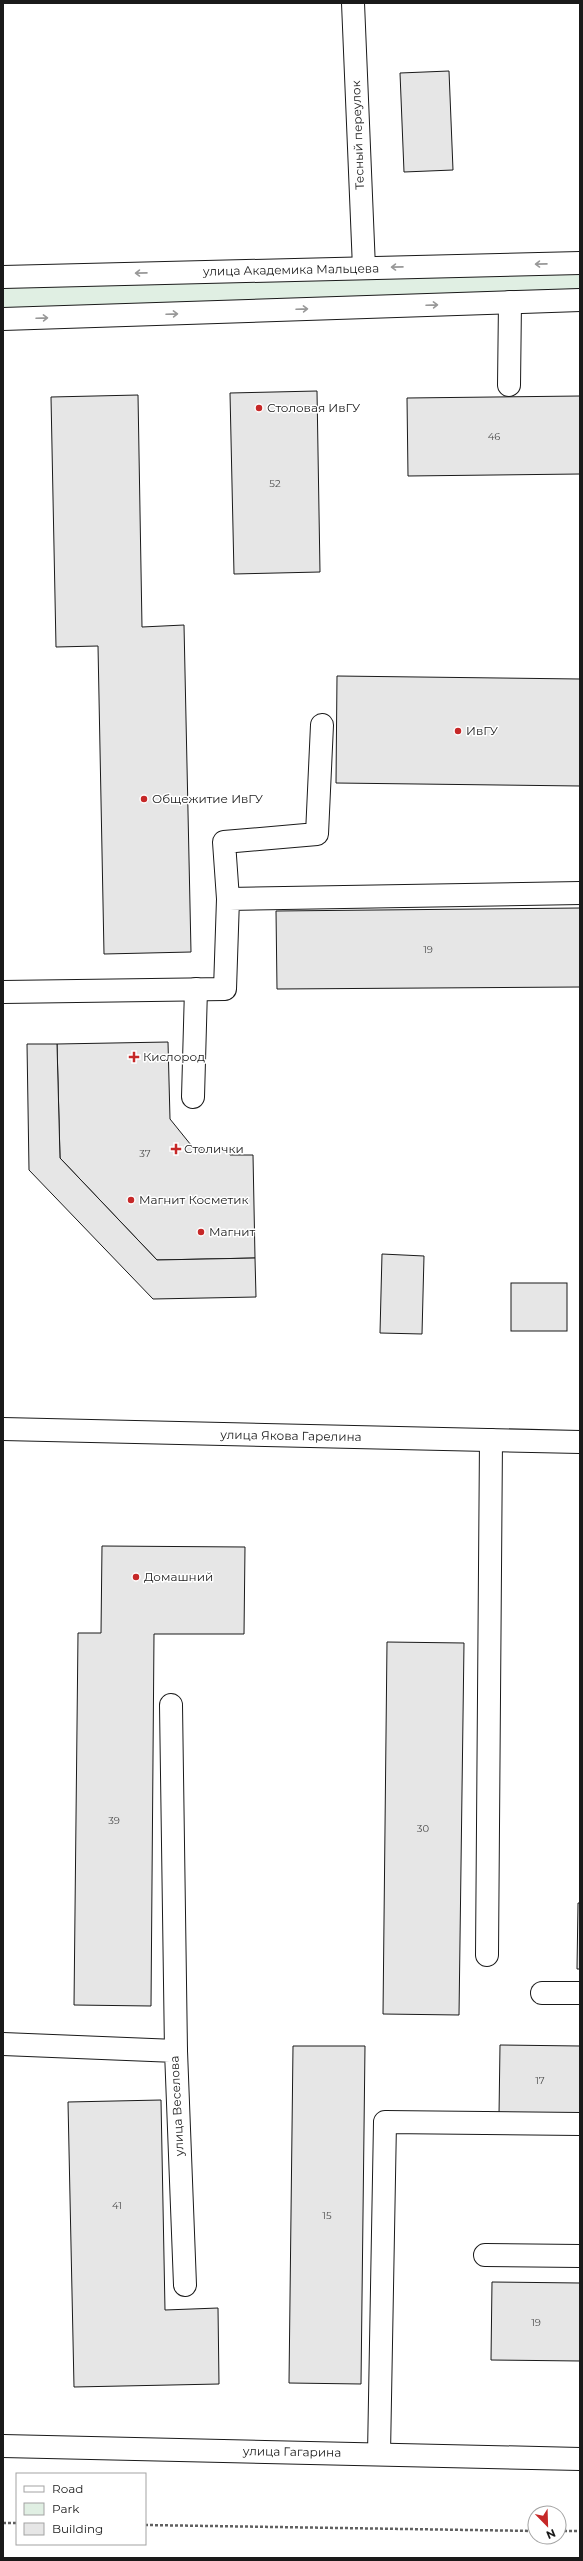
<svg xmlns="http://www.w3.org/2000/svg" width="583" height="2561" font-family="Montserrat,sans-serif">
  <rect width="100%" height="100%" fill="#fff"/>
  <polygon fill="#e0efe3" stroke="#6a6a6a" points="580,273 580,289 3,309 3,287"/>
  <g fill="#e6e6e6" stroke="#1a1a1a">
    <polygon points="449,71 453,170 404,172 400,73"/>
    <polygon points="317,391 320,572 234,574 230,393"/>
    <polygon points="138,395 142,627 184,625 191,952 104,954 98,646 56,647 51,397"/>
    <polygon points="580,396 580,474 408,476 407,398"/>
    <polygon points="337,676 580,679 580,786 336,783"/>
    <polygon points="580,908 580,987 277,989 276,911"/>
    <polygon points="168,1042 170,1119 195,1150 230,1149 230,1155 253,1155 255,1258 157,1260 60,1158 57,1044"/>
    <polygon points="27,1044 57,1044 60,1158 157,1260 255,1258 256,1297 153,1299 29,1170"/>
    <polygon points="382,1254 424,1256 422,1334 380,1333"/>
    <rect x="511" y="1283" width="56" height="48"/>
    <polygon points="102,1546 245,1547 244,1634 154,1634 151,2006 74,2005 78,1633 101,1633"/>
    <polygon points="387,1642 464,1643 459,2015 383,2014"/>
    <polygon points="578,1903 580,1903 580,1969 577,1969"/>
    <polygon points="500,2045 580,2046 580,2115 499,2115"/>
    <polygon points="293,2046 365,2046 361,2384 289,2383"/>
    <polygon points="161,2100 165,2310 218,2308 219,2384 74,2387 68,2102"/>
    <polygon points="492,2282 580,2283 580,2361 491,2360"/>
  </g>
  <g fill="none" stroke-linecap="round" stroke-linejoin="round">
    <g stroke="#1a1a1a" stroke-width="24">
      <g id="minor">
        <polyline points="353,3 364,268"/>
        <polyline points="3,277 580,263"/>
        <polyline points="3,319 580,300"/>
        <polyline points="509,385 510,302"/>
        <polyline points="228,899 224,842 317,834 322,725"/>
        <polyline points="3,992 225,989 228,899 580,893"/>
        <polyline points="193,1097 196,989"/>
        <polyline points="171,1705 176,2051"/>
        <polyline points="487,1955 491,1440"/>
        <polyline points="542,1993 580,1993"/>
        <polyline points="3,2044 176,2051 185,2285"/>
        <polyline points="485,2255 580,2256"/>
        <polyline points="3,2446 580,2459"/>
        <polyline points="379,2454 385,2122 580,2124"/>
      </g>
    </g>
    <g stroke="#1a1a1a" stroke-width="24">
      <polyline id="major" points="3,1429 580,1442"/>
    </g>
    <g stroke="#5f5f5f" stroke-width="2.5" stroke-dasharray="3 2" stroke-linecap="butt">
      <polyline points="3,2523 17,2523"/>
      <polyline points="145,2525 535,2531"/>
      <polyline points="559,2531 580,2531"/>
    </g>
    <use href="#minor" stroke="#fff" stroke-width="22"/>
    <use href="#major" stroke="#fff" stroke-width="22"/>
  </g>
  <defs><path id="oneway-shaft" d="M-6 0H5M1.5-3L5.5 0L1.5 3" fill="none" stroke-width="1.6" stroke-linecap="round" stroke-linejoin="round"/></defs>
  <g stroke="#989898">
    <use href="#oneway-shaft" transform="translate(541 264) rotate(179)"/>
    <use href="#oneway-shaft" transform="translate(397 267) rotate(179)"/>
    <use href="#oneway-shaft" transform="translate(141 273) rotate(179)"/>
    <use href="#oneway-shaft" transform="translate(432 305) rotate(-2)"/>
    <use href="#oneway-shaft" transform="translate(302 309) rotate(-2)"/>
    <use href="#oneway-shaft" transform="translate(172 314) rotate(-2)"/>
    <use href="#oneway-shaft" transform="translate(42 318) rotate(-2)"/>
  </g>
  <g fill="#c62828" stroke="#fff" stroke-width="1.5">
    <circle cx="259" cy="408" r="4"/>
    <circle cx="458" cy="731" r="4"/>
    <circle cx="144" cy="799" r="4"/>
    <path d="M132 1051h4v4h4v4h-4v4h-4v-4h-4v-4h4z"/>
    <path d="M174 1143h4v4h4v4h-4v4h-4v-4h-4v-4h4z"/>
    <circle cx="131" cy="1200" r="4"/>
    <circle cx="201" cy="1232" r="4"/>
    <circle cx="136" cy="1577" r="4"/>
  </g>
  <g text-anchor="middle" stroke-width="3" stroke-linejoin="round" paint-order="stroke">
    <g font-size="10" fill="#4d4d4d">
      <text x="494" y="440">46</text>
      <text x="275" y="487">52</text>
      <text x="428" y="953">19</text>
      <text x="145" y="1157">37</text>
      <text x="114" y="1824">39</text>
      <text x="423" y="1832">30</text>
      <text x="540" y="2084">17</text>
      <text x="117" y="2209">41</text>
      <text x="327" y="2219">15</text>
      <text x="536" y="2326">19</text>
    </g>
    <g font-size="12" fill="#1a1a1a" stroke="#fff">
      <text transform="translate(358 135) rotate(-92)" y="4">Тесный переулок</text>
      <text transform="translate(291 270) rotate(-1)" y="4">улица Академика Мальцева</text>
      <text transform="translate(291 1436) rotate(1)" y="4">улица Якова Гарелина</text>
      <text transform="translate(177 2106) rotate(-93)" y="4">улица Веселова</text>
      <text transform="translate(292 2452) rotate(1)" y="4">улица Гагарина</text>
    </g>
    <g font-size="12" fill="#1a1a1a" stroke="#fff" text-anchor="start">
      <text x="267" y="412">Столовая ИвГУ</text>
      <text x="466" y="735">ИвГУ</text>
      <text x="152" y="803">Общежитие ИвГУ</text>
      <text x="143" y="1061">Кислород</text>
      <text x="184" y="1153">Столички</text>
      <text x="139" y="1204">Магнит Косметик</text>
      <text x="209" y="1236">Магнит</text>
      <text x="144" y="1581">Домашний</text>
    </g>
  </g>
  <rect width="583" height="2561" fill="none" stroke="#1a1a1a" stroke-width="8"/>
  <rect x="16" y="2473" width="130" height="72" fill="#ffffff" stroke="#a3a3a3"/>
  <rect x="24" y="2486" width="20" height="6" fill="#ffffff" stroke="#a3a3a3"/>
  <text x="52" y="2493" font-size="12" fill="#1a1a1a">Road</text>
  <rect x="24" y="2503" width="20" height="12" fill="#e0efe3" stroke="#a3a3a3"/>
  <text x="52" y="2513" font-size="12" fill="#1a1a1a">Park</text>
  <rect x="24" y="2523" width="20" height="12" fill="#e6e6e6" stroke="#a3a3a3"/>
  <text x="52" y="2533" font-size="12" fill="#1a1a1a">Building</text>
  <g transform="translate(547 2525) rotate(157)"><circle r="19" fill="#ffffff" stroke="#a3a3a3"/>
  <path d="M0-3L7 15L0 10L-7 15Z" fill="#c62828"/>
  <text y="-6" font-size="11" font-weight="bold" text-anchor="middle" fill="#1a1a1a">N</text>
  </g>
</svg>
